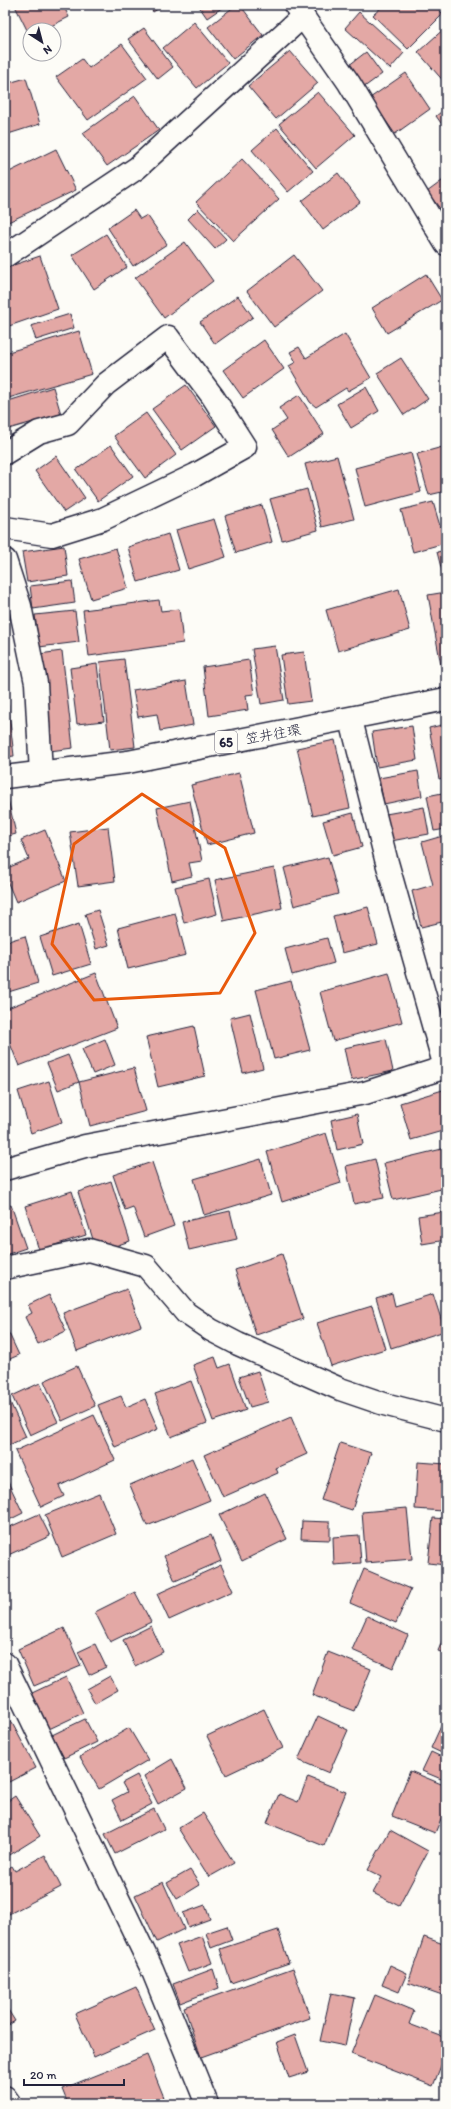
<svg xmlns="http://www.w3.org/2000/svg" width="451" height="2109" font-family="Itim,'Klee One',sans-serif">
  <rect width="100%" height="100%" fill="#fdfcf7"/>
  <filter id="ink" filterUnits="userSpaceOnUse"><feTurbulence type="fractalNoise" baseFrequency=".025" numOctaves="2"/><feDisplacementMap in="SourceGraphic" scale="8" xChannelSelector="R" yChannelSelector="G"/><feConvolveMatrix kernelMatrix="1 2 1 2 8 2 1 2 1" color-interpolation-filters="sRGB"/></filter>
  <g filter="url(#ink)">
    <g fill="#e3a8a5" stroke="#22223b">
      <polygon points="18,5 63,5 69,17 43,30 30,30 30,36 15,6"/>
      <polygon points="149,5 164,5 153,12"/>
      <polygon points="198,5 226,5 207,18"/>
      <polygon points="236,5 240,5 263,35 233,59 208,27"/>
      <polygon points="384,5 434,5 443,14 408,49 373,15"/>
      <polygon points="359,12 404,53 390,69 345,28"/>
      <polygon points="194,22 228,63 197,88 163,48"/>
      <polygon points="446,27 446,84 418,52"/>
      <polygon points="144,28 173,67 158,79 128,39"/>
      <polygon points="122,44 147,78 88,120 56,77 82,59 89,68"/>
      <polygon points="290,51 318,83 276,119 248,86"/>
      <polygon points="366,52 382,74 363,88 348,66"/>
      <polygon points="406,73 430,109 395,134 370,98"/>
      <polygon points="26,78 40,124 5,135 5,84"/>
      <polygon points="318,92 355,135 316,168 279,124"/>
      <polygon points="135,96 159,130 107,166 83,133"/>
      <polygon points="446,108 446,130 436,116"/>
      <polygon points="277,128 313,171 288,192 252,150"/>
      <polygon points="56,149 76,190 6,223 5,174"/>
      <polygon points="242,159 279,199 233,241 196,202"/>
      <polygon points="338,173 360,202 323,230 302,201"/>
      <polygon points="446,178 446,216 427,192"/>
      <polygon points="198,209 226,239 215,249 188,219"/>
      <polygon points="134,210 140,219 147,215 167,244 133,266 108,228"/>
      <polygon points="106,234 127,267 94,289 72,255"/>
      <polygon points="185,242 213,281 164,318 135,278"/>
      <polygon points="294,255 322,291 274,327 247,291"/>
      <polygon points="40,256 58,309 9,326 5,315 5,268"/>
      <polygon points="426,274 442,300 387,333 372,308"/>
      <polygon points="238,296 253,317 215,344 200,322"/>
      <polygon points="70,314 74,328 36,340 31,326"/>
      <polygon points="79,331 92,374 5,399 5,353"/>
      <polygon points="345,334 371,378 348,391 346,388 316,407 310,402 289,366 296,362 290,352 299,347 306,358"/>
      <polygon points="264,340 284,369 243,398 223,370"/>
      <polygon points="401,358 428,399 404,415 377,373"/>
      <polygon points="186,385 216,426 182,450 152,409"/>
      <polygon points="53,387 61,414 5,430 5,402"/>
      <polygon points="366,387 379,411 351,428 337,404"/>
      <polygon points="299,395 324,434 289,457 272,430 287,420 279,408"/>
      <polygon points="146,413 176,455 145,478 114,436"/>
      <polygon points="111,445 133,476 98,501 76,470"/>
      <polygon points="446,446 446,491 429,495 417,454"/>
      <polygon points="411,453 421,492 365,507 355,468"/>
      <polygon points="56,456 85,498 64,512 35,471"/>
      <polygon points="337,456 354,519 322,527 305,464"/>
      <polygon points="307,489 318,530 282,540 270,499"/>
      <polygon points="433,502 445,543 413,552 401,510"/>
      <polygon points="262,505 272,542 236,553 225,516"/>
      <polygon points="214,519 226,557 188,569 176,530"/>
      <polygon points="168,534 179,570 138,582 128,547"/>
      <polygon points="64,546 68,576 27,582 22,552"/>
      <polygon points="116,548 128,588 91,599 79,559"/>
      <polygon points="446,550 446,583 445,583 437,552"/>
      <polygon points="72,581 75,603 33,609 30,586"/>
      <polygon points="399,589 410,630 338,651 326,610"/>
      <polygon points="446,592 446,687 445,687 428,595"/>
      <polygon points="159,600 161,611 179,609 183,643 89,656 83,610"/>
      <polygon points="75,611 79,642 39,647 35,615"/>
      <polygon points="275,646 284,700 261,704 252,649"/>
      <polygon points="62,651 73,748 50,751 39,654"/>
      <polygon points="304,652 311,701 288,704 281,655"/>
      <polygon points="5,655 8,681 5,682"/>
      <polygon points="124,659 135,747 110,750 100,662"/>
      <polygon points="249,660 254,694 246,695 248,710 209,716 203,667"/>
      <polygon points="97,664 104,721 77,724 70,668"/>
      <polygon points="186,681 193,725 160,731 157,714 138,717 133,690"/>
      <polygon points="5,705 8,705 14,756 5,757"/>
      <polygon points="446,724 446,777 439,779 429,728"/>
      <polygon points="412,726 417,760 377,767 372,732"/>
      <polygon points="335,740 350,808 313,816 297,748"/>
      <polygon points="418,771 422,796 384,804 379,778"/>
      <polygon points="239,773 254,833 207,845 191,785"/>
      <polygon points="6,790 16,834 5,837 5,790"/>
      <polygon points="442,793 446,815 446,829 434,831 427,796"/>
      <polygon points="190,801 202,861 189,863 192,876 172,881 157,808"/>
      <polygon points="424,807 429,834 391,841 386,814"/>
      <polygon points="353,813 362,847 333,855 323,821"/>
      <polygon points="108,827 115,881 78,886 70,832"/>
      <polygon points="45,830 66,881 16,902 5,876 5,869 29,859 21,840"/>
      <polygon points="446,835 446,921 421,927 412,891 433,885 422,842"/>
      <polygon points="328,857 338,894 294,906 284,868"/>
      <polygon points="274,868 282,908 224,921 215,880"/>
      <polygon points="209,879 217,914 184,923 175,887"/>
      <polygon points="368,907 378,944 342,953 333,916"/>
      <polygon points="98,910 109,945 96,949 85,914"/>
      <polygon points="175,913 186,955 128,969 118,928"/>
      <polygon points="79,924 91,964 52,976 40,937"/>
      <polygon points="25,936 38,983 5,993 5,942"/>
      <polygon points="327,938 334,963 292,975 285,949"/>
      <polygon points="96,973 117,1028 19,1066 5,1031 5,1009"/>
      <polygon points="389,973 402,1022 333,1041 320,992"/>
      <polygon points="291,981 310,1050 274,1059 256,990"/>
      <polygon points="250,1013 263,1068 243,1073 230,1018"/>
      <polygon points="194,1026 205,1076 158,1087 146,1037"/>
      <polygon points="105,1039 115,1065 93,1074 82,1049"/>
      <polygon points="386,1039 393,1071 351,1080 344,1048"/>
      <polygon points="68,1055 79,1082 58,1090 47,1063"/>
      <polygon points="134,1068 146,1111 90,1126 79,1082"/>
      <polygon points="49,1081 62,1122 31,1133 18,1091"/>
      <polygon points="446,1089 446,1130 411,1140 400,1103"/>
      <polygon points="357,1114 363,1144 337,1150 331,1120"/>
      <polygon points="326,1133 341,1183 282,1202 267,1152"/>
      <polygon points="446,1148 446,1188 393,1200 384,1163"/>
      <polygon points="261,1159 271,1195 204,1215 194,1179"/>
      <polygon points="375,1159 384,1198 354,1204 346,1166"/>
      <polygon points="152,1162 174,1226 144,1237 133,1207 125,1210 113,1175"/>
      <polygon points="111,1181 130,1241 97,1252 78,1192"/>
      <polygon points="72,1191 86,1235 39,1250 25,1206"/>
      <polygon points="11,1205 26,1248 5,1255 5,1207"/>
      <polygon points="230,1211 237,1239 189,1250 182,1222"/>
      <polygon points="444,1212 446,1240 422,1244 418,1216"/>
      <polygon points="282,1254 303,1319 256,1335 235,1270"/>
      <polygon points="127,1289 141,1326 77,1351 63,1313"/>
      <polygon points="392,1293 395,1306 433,1294 445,1331 391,1348 376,1298"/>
      <polygon points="49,1295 66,1331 38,1344 25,1317 32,1313 28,1305"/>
      <polygon points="372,1306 385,1349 331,1366 317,1323"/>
      <polygon points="5,1325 19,1355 5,1361"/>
      <polygon points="215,1357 219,1368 230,1364 246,1410 213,1421 193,1365"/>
      <polygon points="77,1366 95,1406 62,1421 44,1381"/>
      <polygon points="258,1371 268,1402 250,1407 239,1377"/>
      <polygon points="191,1381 207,1423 171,1437 155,1394"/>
      <polygon points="40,1383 58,1422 30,1435 12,1396"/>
      <polygon points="121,1396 126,1407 145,1399 158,1429 115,1447 98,1405"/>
      <polygon points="9,1400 26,1437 5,1447 5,1402"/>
      <polygon points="94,1415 115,1460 59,1486 64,1496 41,1507 15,1451"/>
      <polygon points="291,1417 307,1454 276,1468 278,1473 223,1497 204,1455"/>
      <polygon points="340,1443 371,1453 352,1510 321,1500"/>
      <polygon points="192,1458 210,1500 147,1526 130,1485"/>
      <polygon points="418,1462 446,1464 443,1511 415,1509"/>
      <polygon points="8,1482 23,1513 5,1522 5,1483"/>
      <polygon points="99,1493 116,1534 62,1557 45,1515"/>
      <polygon points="265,1493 287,1539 242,1561 219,1515"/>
      <polygon points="407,1508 412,1559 366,1563 362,1512"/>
      <polygon points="39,1514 50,1536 6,1556 5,1529"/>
      <polygon points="433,1518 446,1519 446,1565 428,1563"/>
      <polygon points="302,1521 330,1522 330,1540 301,1539"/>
      <polygon points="211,1535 221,1561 175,1581 164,1556"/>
      <polygon points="359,1535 361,1563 334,1565 333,1537"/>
      <polygon points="221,1565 233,1591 169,1620 157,1594"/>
      <polygon points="364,1569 411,1589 396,1623 350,1603"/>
      <polygon points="135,1592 151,1622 110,1642 95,1612"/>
      <polygon points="367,1616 408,1635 393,1668 352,1650"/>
      <polygon points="151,1626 163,1652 135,1666 123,1640"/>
      <polygon points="64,1628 81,1666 34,1686 18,1649"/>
      <polygon points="445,1634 446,1635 446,1654 438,1651"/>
      <polygon points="95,1644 106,1667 89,1675 78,1652"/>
      <polygon points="328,1652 371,1669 354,1711 312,1695"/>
      <polygon points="110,1676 118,1690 95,1703 87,1689"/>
      <polygon points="66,1677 83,1713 49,1729 32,1693"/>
      <polygon points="264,1709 283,1748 226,1775 207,1736"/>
      <polygon points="446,1715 446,1755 431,1748"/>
      <polygon points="318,1716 348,1730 329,1773 298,1760"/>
      <polygon points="85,1719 97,1742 64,1758 52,1735"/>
      <polygon points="11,1721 36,1768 5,1784 5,1724"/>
      <polygon points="129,1728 148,1760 99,1789 80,1757"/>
      <polygon points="431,1752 446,1759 446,1781 422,1771"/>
      <polygon points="172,1759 187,1788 158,1804 144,1776"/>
      <polygon points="410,1771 446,1786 446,1807 435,1833 392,1816"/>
      <polygon points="137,1775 152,1804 122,1820 112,1800 127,1792 122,1783"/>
      <polygon points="308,1777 346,1792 324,1846 267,1823 279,1794 298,1802"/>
      <polygon points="15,1796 40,1836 5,1858 5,1803"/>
      <polygon points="154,1809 164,1829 115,1854 105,1834"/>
      <polygon points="203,1813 234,1863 209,1877 178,1828"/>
      <polygon points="390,1830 428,1851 399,1906 373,1893 382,1877 368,1870"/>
      <polygon points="45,1855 61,1887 7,1915 5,1910 5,1870 12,1866 15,1871"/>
      <polygon points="190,1870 200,1885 177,1899 167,1883"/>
      <polygon points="163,1882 184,1929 157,1942 135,1895"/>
      <polygon points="205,1905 210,1919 188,1927 183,1913"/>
      <polygon points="227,1926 232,1940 211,1948 206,1933"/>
      <polygon points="278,1930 289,1963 231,1983 220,1949"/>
      <polygon points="202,1936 212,1963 188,1972 177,1945"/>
      <polygon points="424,1937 446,1945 445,1996 408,1983"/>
      <polygon points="5,1949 10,1958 5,1961"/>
      <polygon points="390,1965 407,1973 399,1992 382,1985"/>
      <polygon points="293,1968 310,2018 201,2057 184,2007"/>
      <polygon points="213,1969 219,1988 180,2003 173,1984"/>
      <polygon points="136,1987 155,2030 94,2057 75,2014"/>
      <polygon points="331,1993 355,1998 345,2046 320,2041"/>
      <polygon points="375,1995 414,2011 409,2024 446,2038 446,2053 433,2086 351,2054"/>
      <polygon points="5,2005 15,2021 5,2027"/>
      <polygon points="295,2035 308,2072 289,2078 277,2042"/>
      <polygon points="147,2055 165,2100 154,2104 68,2104 62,2089"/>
    </g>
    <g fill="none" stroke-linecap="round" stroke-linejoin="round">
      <g stroke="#22223b" stroke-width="25">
        <g id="minor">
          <polyline points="295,5 349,83 446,244"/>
          <polyline points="5,256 137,168 303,16"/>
          <polyline points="5,453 39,432 68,424 106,384 168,337 213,397 245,447 195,475 103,519 52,535 5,528"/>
          <polyline points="5,560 20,606 36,683 41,773"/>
          <polyline points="351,720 386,859 445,1067"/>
          <polyline points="5,1169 85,1146 365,1093 446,1067"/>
          <polyline points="5,1268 89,1250 146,1266 186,1313 211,1330 238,1344 340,1389 384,1404 446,1420"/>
          <polyline points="5,1664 152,1969 207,2104"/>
          <polyline points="5,2097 10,2104"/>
        </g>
      </g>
      <g stroke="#22223b" stroke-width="25">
        <polyline id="primary" points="5,777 128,762 446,699"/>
      </g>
      <use href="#minor" stroke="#fdfcf7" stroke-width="22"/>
      <use href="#primary" stroke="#fdfcf7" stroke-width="22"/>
    </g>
  </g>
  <path fill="none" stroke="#e8590c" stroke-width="3" stroke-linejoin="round" d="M 142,794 L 225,848 L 255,933 L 220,993 L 94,1000 L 52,944 L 74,844 Z"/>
  <g text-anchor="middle" stroke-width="4" stroke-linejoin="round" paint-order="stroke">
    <rect fill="#fdfcf7" stroke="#646373" stroke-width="1" x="215" y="731" width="22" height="22" rx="3"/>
    <g font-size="13" font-weight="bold" fill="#22223b">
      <text x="226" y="747">65</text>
    </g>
    <g font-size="14" fill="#22223b" stroke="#fdfcf7">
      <text transform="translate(273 734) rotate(-10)" y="5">笠井往環</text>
    </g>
  </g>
  <rect width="451" height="2109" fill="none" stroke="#fdfcf7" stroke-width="20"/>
  <rect x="10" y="10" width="431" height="2089" fill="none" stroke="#22223b" stroke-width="1.5" filter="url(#ink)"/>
  <g transform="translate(42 42) rotate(144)"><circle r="19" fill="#fdfcf7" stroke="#a5a5ac"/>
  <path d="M0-3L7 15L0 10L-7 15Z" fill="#22223b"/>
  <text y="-6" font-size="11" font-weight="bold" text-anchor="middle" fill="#22223b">N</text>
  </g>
  <path d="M24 2079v6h100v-6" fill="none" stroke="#22223b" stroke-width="2"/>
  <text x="30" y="2079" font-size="12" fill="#22223b" stroke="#fdfcf7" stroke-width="3" paint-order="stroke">20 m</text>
</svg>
